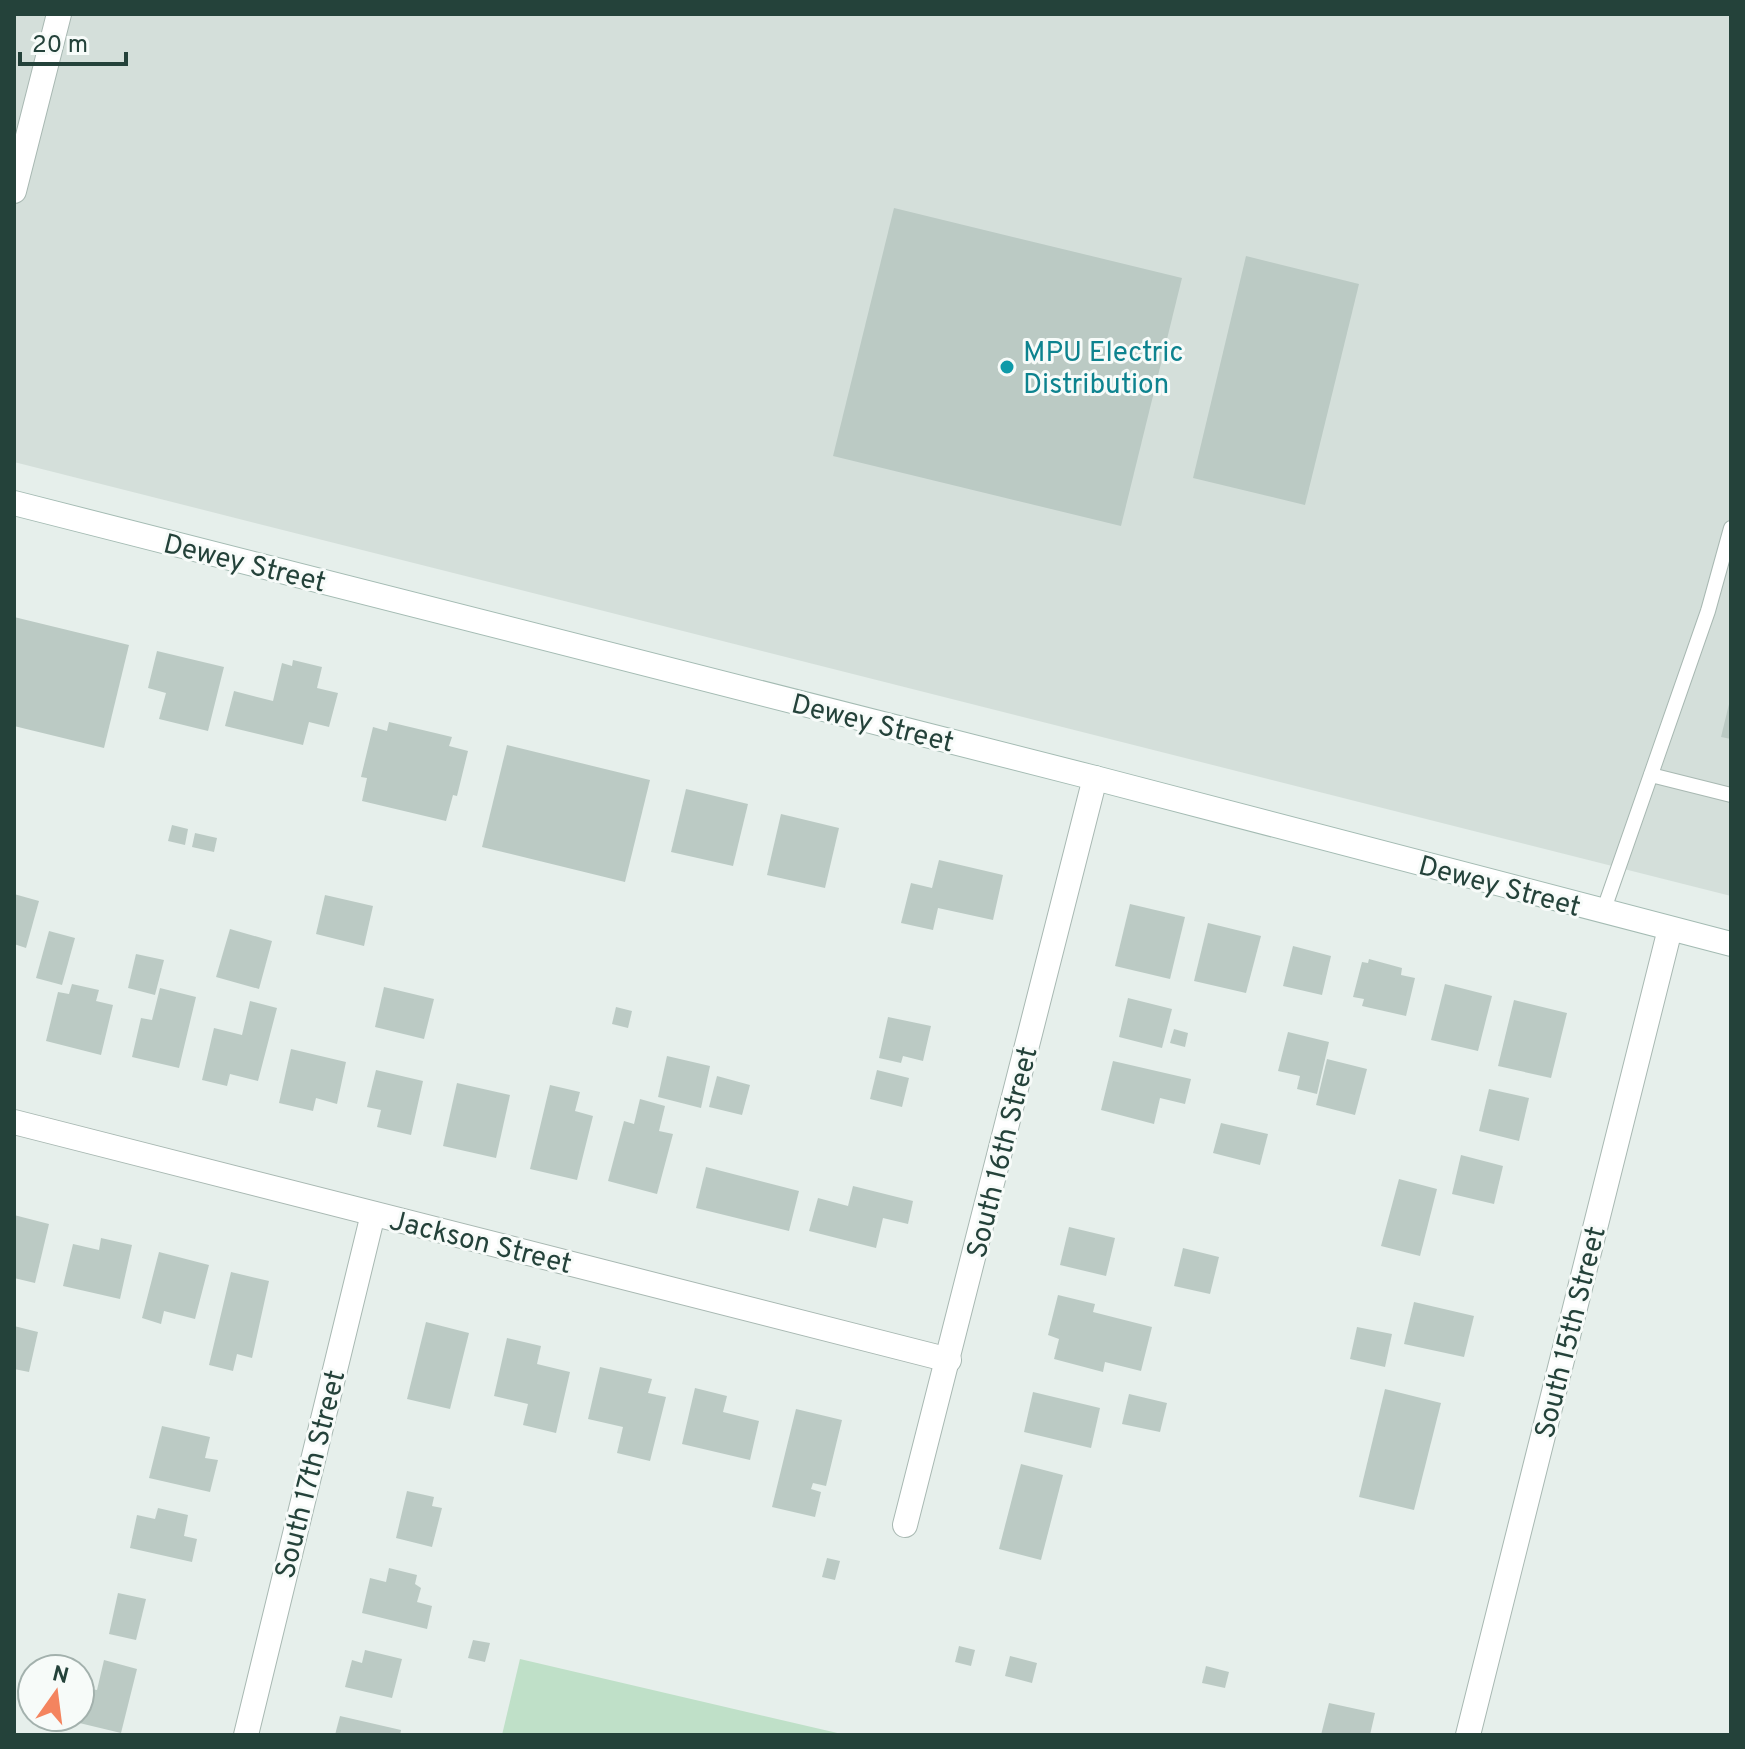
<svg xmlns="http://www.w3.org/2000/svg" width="1745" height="1749" font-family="Overpass,sans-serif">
  <rect width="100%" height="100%" fill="#e6efeb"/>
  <polygon fill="#d4dfda" points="14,14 1731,14 1731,896 14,462"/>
  <polygon fill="#bfe0c8" points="520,1659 846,1735 502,1735"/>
  <g fill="#bbcac4">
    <polygon points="894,208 1182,278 1121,526 833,456"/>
    <polygon points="1246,256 1359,284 1305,505 1193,478"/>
    <polygon points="14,617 129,645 104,748 14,726"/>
    <polygon points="157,651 224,667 208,731 159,719 166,693 148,688"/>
    <polygon points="293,660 322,667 317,688 338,693 329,727 309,722 303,745 225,726 234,691 273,701 282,663 292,666"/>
    <polygon points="1730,700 1731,700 1731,739 1721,737"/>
    <polygon points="389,722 452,737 449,746 468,751 457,796 453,795 446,821 362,801 367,778 361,777 373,727 387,731"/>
    <polygon points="507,745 650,780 625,882 482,847"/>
    <polygon points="686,789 748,804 733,866 671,852"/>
    <polygon points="781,814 839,828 825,888 767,875"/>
    <polygon points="172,825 188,829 185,845 168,841"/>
    <polygon points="195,833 217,838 214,852 192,847"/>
    <polygon points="939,860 1003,875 993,920 938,908 933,930 901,923 911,883 932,888"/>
    <polygon points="14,894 39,901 26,948 14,944"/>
    <polygon points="325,895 373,906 364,946 316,934"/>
    <polygon points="1130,904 1185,917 1170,979 1115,966"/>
    <polygon points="1208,923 1261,936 1246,993 1194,981"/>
    <polygon points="230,929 272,941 259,989 216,977"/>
    <polygon points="49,931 75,938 62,985 36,978"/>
    <polygon points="1293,946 1331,956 1322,995 1283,986"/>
    <polygon points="136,954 164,960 155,995 128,988"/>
    <polygon points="1369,959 1402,968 1401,975 1415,978 1406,1016 1362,1006 1364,999 1353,997 1362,962 1368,963"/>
    <polygon points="72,984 99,990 96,1001 113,1005 101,1055 46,1041 58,992 69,994"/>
    <polygon points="1445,984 1492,996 1478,1051 1431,1040"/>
    <polygon points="384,987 434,999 424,1039 375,1027"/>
    <polygon points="160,988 196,997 179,1068 132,1057 141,1018 152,1020"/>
    <polygon points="1128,998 1172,1009 1162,1048 1119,1037"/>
    <polygon points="1514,1000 1567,1013 1551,1078 1498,1066"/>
    <polygon points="250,1001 277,1008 258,1081 230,1074 227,1086 202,1080 214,1028 242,1035"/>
    <polygon points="616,1007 632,1011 628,1028 612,1024"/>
    <polygon points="888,1017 931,1026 923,1061 903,1056 901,1063 879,1058"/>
    <polygon points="1174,1029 1188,1033 1185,1047 1170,1043"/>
    <polygon points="1288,1032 1329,1042 1317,1094 1297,1089 1300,1076 1278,1071"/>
    <polygon points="291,1049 346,1062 337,1104 316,1098 313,1111 279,1103"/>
    <polygon points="667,1056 710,1066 701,1108 658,1097"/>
    <polygon points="1327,1059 1367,1069 1355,1115 1316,1105"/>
    <polygon points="1113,1061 1191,1079 1185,1104 1160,1098 1154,1124 1101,1110"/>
    <polygon points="376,1070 423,1081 411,1135 377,1127 381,1110 367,1107"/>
    <polygon points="877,1070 909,1078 902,1107 870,1099"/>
    <polygon points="717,1076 750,1085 742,1115 709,1107"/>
    <polygon points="457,1083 510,1095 496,1158 443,1146"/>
    <polygon points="550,1085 580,1092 575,1111 593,1116 577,1180 530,1169"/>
    <polygon points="1489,1089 1529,1098 1519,1141 1479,1131"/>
    <polygon points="640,1099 665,1106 659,1131 673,1134 657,1194 608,1181 624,1121 634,1124"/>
    <polygon points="1221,1123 1268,1134 1260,1165 1213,1153"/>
    <polygon points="1461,1155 1503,1166 1494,1204 1452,1194"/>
    <polygon points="706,1167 799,1191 789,1231 696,1208"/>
    <polygon points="1399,1179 1437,1189 1420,1256 1381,1246"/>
    <polygon points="853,1186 913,1201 908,1224 883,1218 876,1248 809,1231 818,1198 848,1206"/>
    <polygon points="14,1215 49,1224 35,1283 14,1278"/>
    <polygon points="1069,1227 1115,1238 1106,1276 1060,1265"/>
    <polygon points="101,1238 132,1245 120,1299 63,1286 73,1244 99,1250"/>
    <polygon points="1183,1248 1219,1257 1210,1294 1174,1286"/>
    <polygon points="159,1252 209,1265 195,1319 164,1311 161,1324 142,1318"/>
    <polygon points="231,1272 269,1281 252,1358 237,1354 233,1371 209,1365"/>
    <polygon points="1058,1295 1095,1304 1093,1312 1152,1327 1141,1371 1105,1362 1103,1372 1054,1359 1059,1339 1048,1335"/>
    <polygon points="1414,1302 1474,1316 1464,1357 1404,1344"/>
    <polygon points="426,1322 469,1333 450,1409 407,1399"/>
    <polygon points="14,1326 38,1332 29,1372 14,1369"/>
    <polygon points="1357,1327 1392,1334 1385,1367 1350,1359"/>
    <polygon points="507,1338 541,1346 537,1364 570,1372 556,1433 523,1425 528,1404 494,1396"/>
    <polygon points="600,1367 652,1379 648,1393 666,1397 650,1461 617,1453 623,1427 588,1419"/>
    <polygon points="695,1388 727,1396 723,1412 759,1421 750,1460 682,1444"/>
    <polygon points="1385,1389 1441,1403 1414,1510 1359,1497"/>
    <polygon points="1033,1392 1100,1408 1091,1448 1024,1432"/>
    <polygon points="1129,1394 1167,1403 1160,1432 1122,1424"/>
    <polygon points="796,1409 842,1420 826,1486 813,1483 811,1489 821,1492 815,1517 772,1507"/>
    <polygon points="162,1426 210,1437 205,1458 218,1460 210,1492 149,1478"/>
    <polygon points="1021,1464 1063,1475 1041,1560 999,1549"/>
    <polygon points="407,1491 434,1497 432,1506 442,1508 432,1547 396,1538"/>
    <polygon points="158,1508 188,1515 184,1536 197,1539 192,1562 130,1548 137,1515 155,1519"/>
    <polygon points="827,1558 840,1561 835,1580 822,1577"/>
    <polygon points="389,1568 417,1575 415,1584 421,1588 417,1602 432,1606 427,1629 362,1613 370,1578 386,1582"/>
    <polygon points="118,1593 146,1599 136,1640 109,1634"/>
    <polygon points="473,1640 490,1643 485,1662 468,1658"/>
    <polygon points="959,1646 975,1650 971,1666 955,1662"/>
    <polygon points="365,1650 402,1659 392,1698 345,1687 352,1660 362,1663"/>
    <polygon points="1010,1656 1037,1663 1032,1683 1005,1676"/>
    <polygon points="104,1660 137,1669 121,1733 71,1721 72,1717 80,1717 80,1687 97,1690"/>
    <polygon points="1206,1666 1229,1672 1225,1688 1202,1683"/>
    <polygon points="1329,1703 1375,1713 1370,1735 1321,1735"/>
    <polygon points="340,1716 401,1730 400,1735 335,1735"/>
  </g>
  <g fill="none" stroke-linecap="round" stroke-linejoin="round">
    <g stroke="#a8b8b2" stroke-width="16">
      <g id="lane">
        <polyline points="1651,775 1731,795"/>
        <polyline points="1603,912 1708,611 1731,528"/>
      </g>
    </g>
    <g stroke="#a8b8b2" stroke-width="26">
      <g id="street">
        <polyline points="14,191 59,14"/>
        <polyline points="14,1122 949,1360"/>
        <polyline points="905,1525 1095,778"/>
        <polyline points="246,1735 373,1214"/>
        <polyline points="1468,1735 1670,929"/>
      </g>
    </g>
    <g stroke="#a4bbb3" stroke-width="26">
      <polyline id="secondary" points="14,503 1095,778 1731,944"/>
    </g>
    <use href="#lane" stroke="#fff" stroke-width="14"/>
    <use href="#street" stroke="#fff" stroke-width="24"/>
    <use href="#secondary" stroke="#fff" stroke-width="24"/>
  </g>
  <circle fill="#0f9aa8" stroke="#f7fbf9" stroke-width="3" cx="1007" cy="367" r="8"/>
  <g text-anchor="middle" stroke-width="6" stroke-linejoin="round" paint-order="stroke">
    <g font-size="28" fill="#0d838f" stroke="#f7fbf9" text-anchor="start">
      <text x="1023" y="361">MPU Electric<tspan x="1023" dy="32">Distribution</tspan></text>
    </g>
    <g font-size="28" fill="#24423a" stroke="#f7fbf9">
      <text transform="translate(245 562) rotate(14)" y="10">Dewey Street</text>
      <text transform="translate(873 722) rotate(14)" y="10">Dewey Street</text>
      <text transform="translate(1500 885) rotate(15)" y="10">Dewey Street</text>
      <text transform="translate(1001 1152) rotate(-76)" y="10">South 16th Street</text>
      <text transform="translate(481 1241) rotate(14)" y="10">Jackson Street</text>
      <text transform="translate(1569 1332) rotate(-76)" y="10">South 15th Street</text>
      <text transform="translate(309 1474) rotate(-76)" y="10">South 17th Street</text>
    </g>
  </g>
  <rect width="1745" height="1749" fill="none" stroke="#24423a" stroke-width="32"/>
  <g transform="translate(56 1693) rotate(14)"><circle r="38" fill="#f7fbf9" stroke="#a3b1ad" stroke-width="2"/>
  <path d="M0-6L14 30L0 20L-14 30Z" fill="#f4845f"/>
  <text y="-12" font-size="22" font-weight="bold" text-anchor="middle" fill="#24423a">N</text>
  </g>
  <path d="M20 52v12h106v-12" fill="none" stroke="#24423a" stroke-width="4"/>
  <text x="32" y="52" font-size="24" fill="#24423a" stroke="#f7fbf9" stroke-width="6" paint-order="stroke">20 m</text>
</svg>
